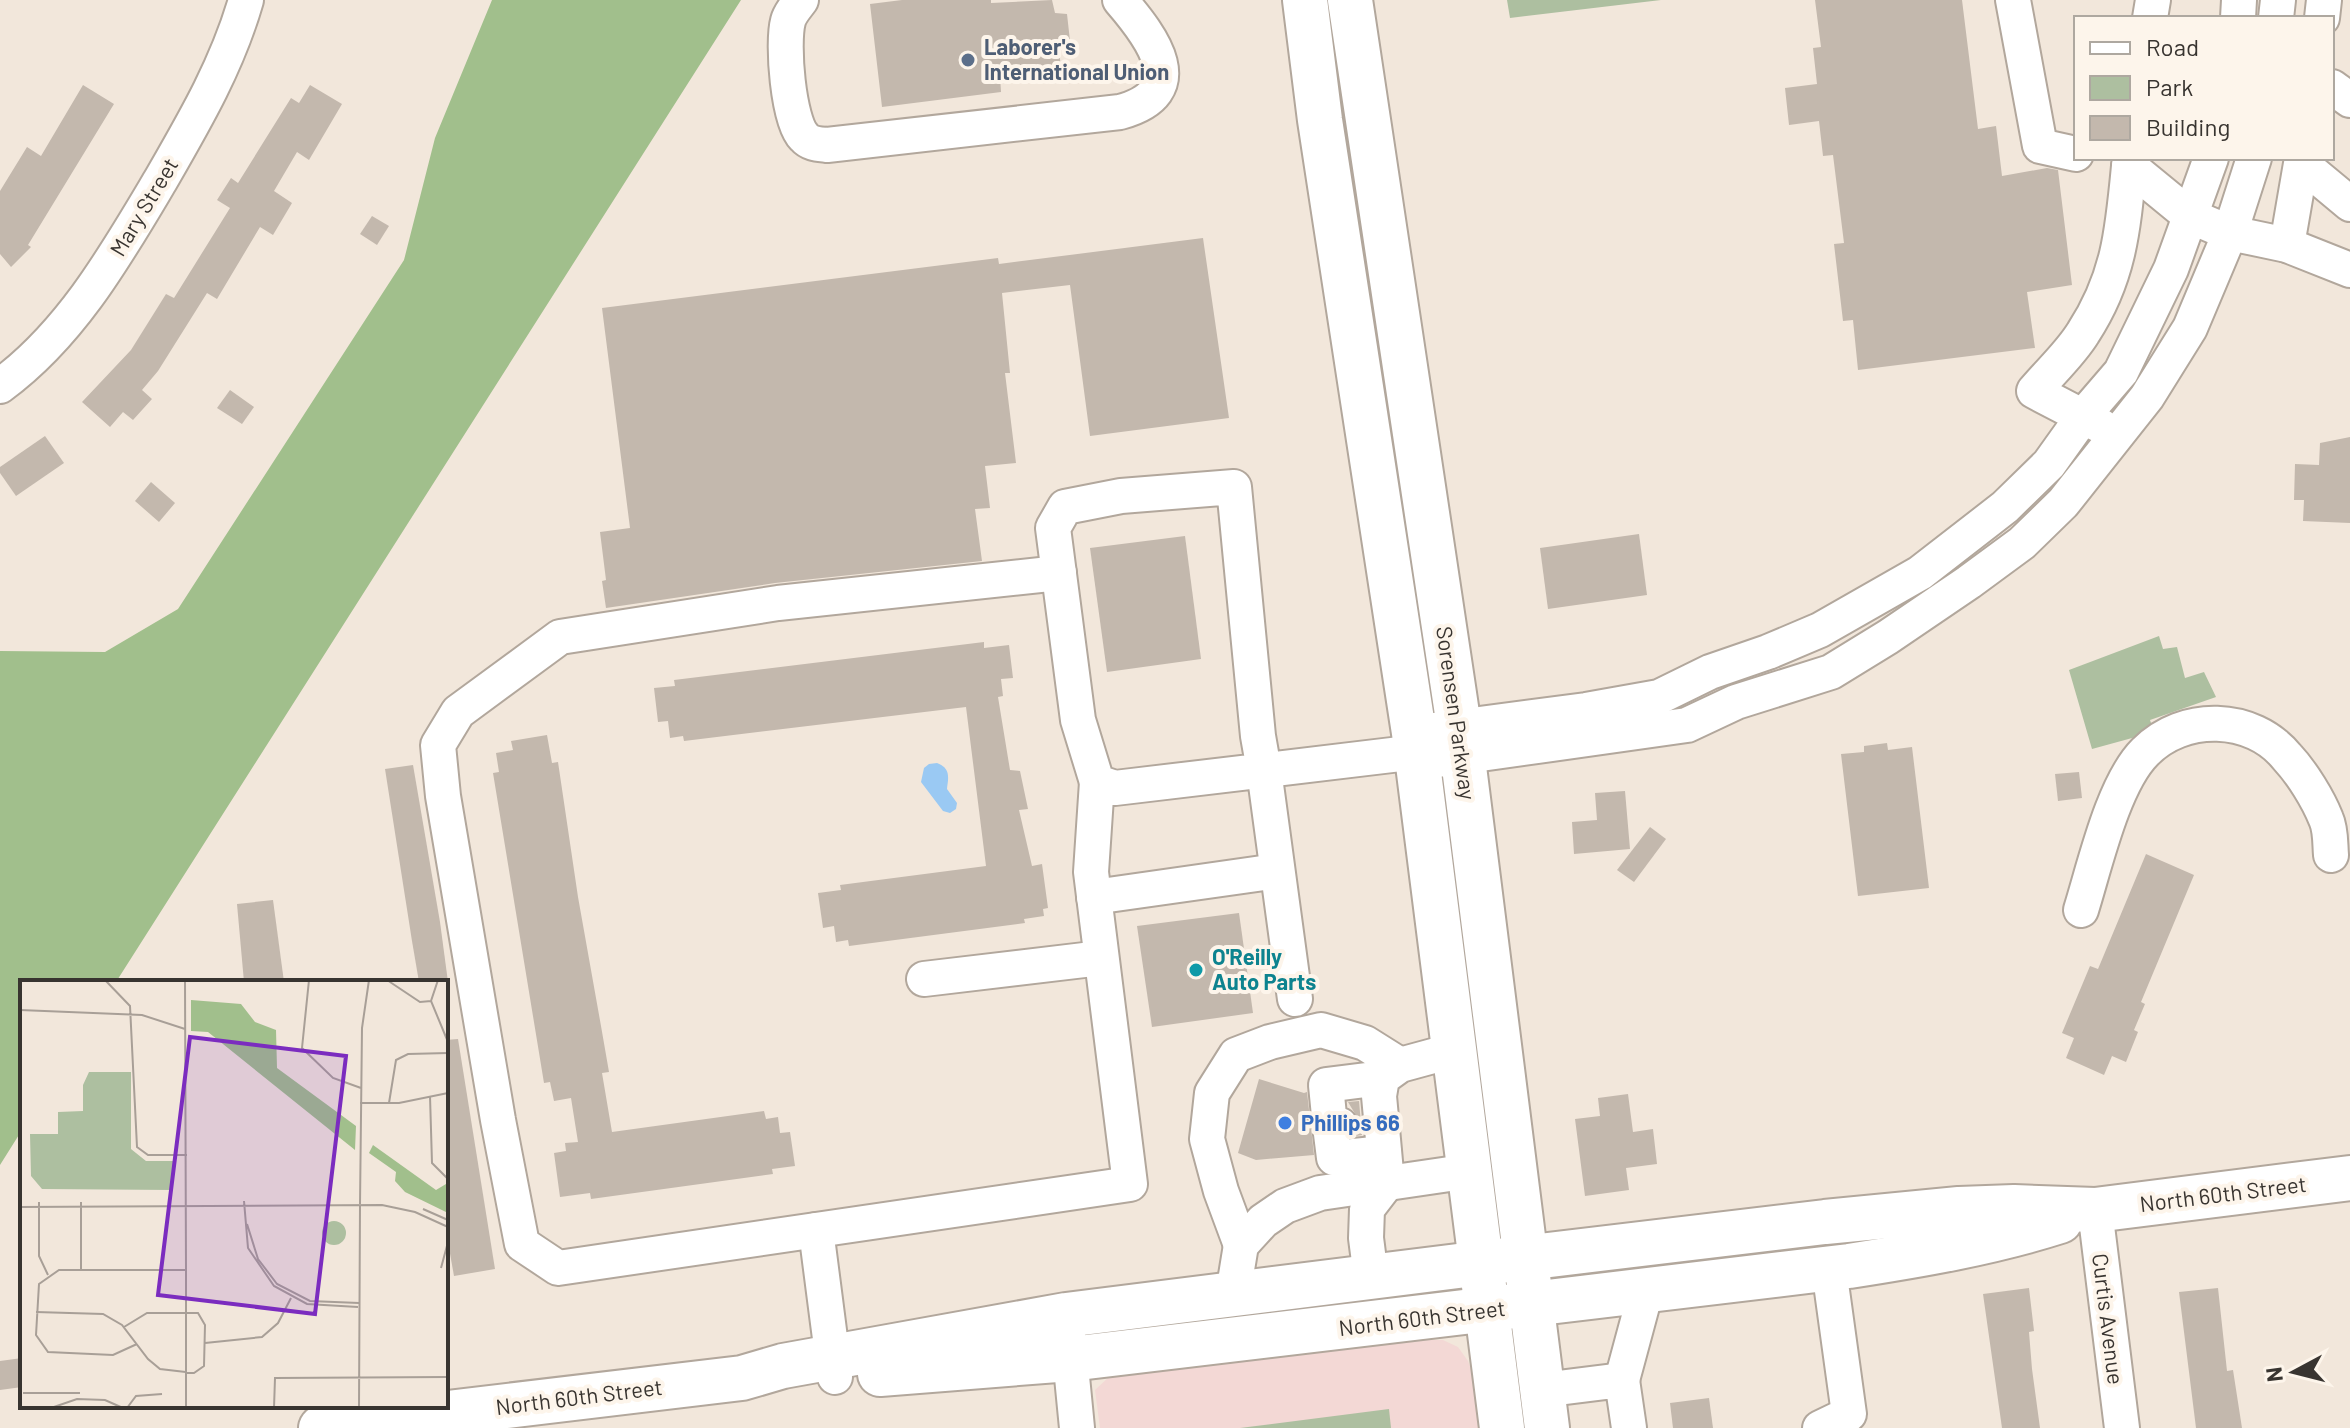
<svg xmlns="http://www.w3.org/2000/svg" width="2350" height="1428" font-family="Barlow,sans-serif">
  <rect width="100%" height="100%" fill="#f2e7db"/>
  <polygon fill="#f3d8d5" points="1406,1340 1443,1340 1458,1347 1468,1361 1472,1372 1478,1428 1100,1428 1095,1390 1110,1376"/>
  <g fill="#adbfa0">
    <polygon points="1507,0 1661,0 1510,18"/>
    <polygon points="2159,636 2163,649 2177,647 2185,678 2204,672 2216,697 2150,720 2154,732 2092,749 2069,670"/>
    <polygon points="1389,1409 1391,1428 1240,1428"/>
  </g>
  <polygon fill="#a1bf8c" points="492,0 741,0 116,982 22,982 22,1130 0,1165 0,651 105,652 178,609 404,260 435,138"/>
  <path fill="#9ac9f3" d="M 937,763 C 950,768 949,776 947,789 L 957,803 L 956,809 L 950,813 L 943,811 L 921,782 L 924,768 L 929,764 Z"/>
  <g fill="#c3b8ad">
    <polygon points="902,0 991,0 991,3 1052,0 1055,13 1067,14 1071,50 1059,49 1061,69 1000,76 1001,92 882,107 870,4"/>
    <polygon points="1815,0 1962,0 1978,129 1996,126 2002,176 2047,168 2058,170 2072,285 2027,292 2035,348 1858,370 1853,320 1843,321 1834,244 1844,243 1833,155 1823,156 1819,121 1789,125 1785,88 1817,84 1813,48 1821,47"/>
    <polygon points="83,85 114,104 28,245 31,247 11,267 0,254 0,191 27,147 41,156"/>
    <polygon points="310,85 342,104 309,160 297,152 274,191 292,203 273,235 260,227 217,299 207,293 158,371 142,390 152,399 133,420 123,412 110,427 82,402 131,350 166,294 174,298 230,208 217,200 231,178 238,183 291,98 299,103"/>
    <polygon points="372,216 389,226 377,245 360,234"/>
    <polygon points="1203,238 1229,418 1090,436 1070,285 1002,293 1010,373 1005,373 1016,463 985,466 990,508 975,509 982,561 775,583 606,608 602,581 606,580 600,532 630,528 602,308 998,258 999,264"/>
    <polygon points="230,390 254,407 242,424 217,408"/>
    <polygon points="45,436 64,463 16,496 0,473 0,467"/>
    <polygon points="2350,437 2350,523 2303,521 2304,500 2294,500 2295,464 2319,465 2320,443"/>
    <polygon points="151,482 175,503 159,522 135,501"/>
    <polygon points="1639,534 1647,595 1548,609 1540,548"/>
    <polygon points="1185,536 1201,659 1107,672 1090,548"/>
    <polygon points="984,642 984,648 1009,645 1013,678 1001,679 1003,696 998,697 1010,770 1020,771 1028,809 1019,810 1032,866 1042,864 1048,908 1043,909 1044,916 1024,919 1025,923 849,946 848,940 836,942 834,926 823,928 818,893 841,890 840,885 986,866 966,707 684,741 683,736 670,738 668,721 658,722 654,688 675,686 674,680"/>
    <polygon points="547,735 552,763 558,762 578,897 601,1026 609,1072 602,1073 612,1132 764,1111 766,1119 778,1117 780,1133 790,1132 795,1166 772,1169 773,1174 591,1199 590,1193 560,1197 554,1153 566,1151 565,1143 578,1142 571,1098 554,1101 550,1082 544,1083 493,773 499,772 496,753 513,750 511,741"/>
    <polygon points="1887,743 1888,750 1912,747 1929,888 1858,896 1841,754 1864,752 1864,746"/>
    <polygon points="413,765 440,922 448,982 419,982 412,941 385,769"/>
    <polygon points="2079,772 2082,798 2058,801 2055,774"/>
    <polygon points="1625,791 1630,849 1574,854 1572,822 1597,820 1595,793"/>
    <polygon points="1650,827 1666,839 1634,882 1617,870"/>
    <polygon points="2146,854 2194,875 2141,1002 2145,1004 2134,1030 2138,1032 2126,1062 2112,1056 2104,1075 2066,1058 2074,1038 2062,1033 2090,966 2098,969"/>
    <polygon points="273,900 284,982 244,982 237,904"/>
    <polygon points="1239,913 1253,1013 1152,1027 1137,926"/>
    <polygon points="458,1039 495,1269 454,1276 446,1231 446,1040"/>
    <polygon points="1259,1079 1304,1093 1307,1092 1314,1155 1256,1160 1238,1153"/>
    <polygon points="1628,1094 1633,1132 1653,1129 1657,1164 1626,1168 1629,1190 1585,1196 1575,1119 1600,1116 1598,1098"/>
    <polygon points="1359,1101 1362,1135 1356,1136 1360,1122 1348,1102"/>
    <polygon points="2029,1288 2034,1331 2029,1332 2032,1369 2040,1428 2002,1428 1983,1294"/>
    <polygon points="2218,1288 2227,1371 2233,1370 2242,1428 2196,1428 2179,1292"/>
    <polygon points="22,1358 22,1387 0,1390 0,1361"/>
    <polygon points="1709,1398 1713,1428 1673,1428 1670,1403"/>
  </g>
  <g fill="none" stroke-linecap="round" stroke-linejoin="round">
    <g stroke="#b2a79c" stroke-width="38">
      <g id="minor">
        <path d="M 801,0 C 796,7 790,13 788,21 C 782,43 788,121 804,137 C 810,144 818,144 827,145 L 1120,112 C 1194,92 1152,37 1120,0"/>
        <polyline points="2013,0 2040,146 2076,154"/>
        <polyline points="2150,18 2153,0"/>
        <polyline points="2238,18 2239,0"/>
        <polyline points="2276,18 2278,0"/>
        <polyline points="2322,18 2324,0"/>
        <polyline points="2332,87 2350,100"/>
        <polyline points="2302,164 2350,204"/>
        <polyline points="2129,166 2190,216 2230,233 2287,245 2350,270"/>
        <polyline points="2287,245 2302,158"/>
        <path d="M 0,386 C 71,334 116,255 160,181 C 194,122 227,66 246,0"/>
        <path d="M 2101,426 L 2034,391 C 2050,372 2070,354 2083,333 C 2119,278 2123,230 2129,166"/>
        <polyline points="1059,573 778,603 560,637 458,712 438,745 443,796 498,1120 522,1244 558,1268 1130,1184 1091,872 1097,782"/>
        <polyline points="1434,730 1586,710 1659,697 1710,672 1768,652 1820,630 1920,573 2005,507 2049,464 2084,415 2121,372 2171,269 2211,158"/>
        <polyline points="1438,760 1687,725 1736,702 1831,672 1888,637 1969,582 2022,543 2063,503 2147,397 2190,328 2230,233 2254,158"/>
        <polyline points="1094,897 1277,871"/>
        <path d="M 2081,910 C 2095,865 2113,784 2145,752 C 2183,713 2252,714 2287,757 C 2302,773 2318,799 2326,819 C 2331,830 2330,844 2331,855"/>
        <polyline points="924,979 1101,958"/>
        <polyline points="1295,999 1264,770 1258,736 1234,487 1121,496 1065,507 1053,528 1078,720 1097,782 1115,788 1417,752"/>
        <polyline points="1340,1125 1330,1126 1326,1085 1382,1078"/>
        <polyline points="1330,1126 1334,1158 1384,1153"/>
        <polyline points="2095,1210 2122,1428"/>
        <polyline points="816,1230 835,1377"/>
        <polyline points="1241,1245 1221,1191 1207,1139 1212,1093 1236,1055 1270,1042 1321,1030 1365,1043 1400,1065"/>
        <polyline points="1371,1277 1366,1238 1367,1209 1387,1183 1379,1096 1382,1078 1400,1065 1455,1050"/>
        <polyline points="1233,1294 1241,1245 1263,1221 1285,1206 1320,1193 1470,1171"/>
        <polyline points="1068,1336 1077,1428"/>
        <polyline points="1622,1380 1646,1291"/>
        <polyline points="1542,1390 1622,1380 1629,1428"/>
        <polyline points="1820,1428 1849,1414 1829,1269"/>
      </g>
    </g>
    <g stroke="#b2a79c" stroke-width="48">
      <g id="major">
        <polyline points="1305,0 1320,120 1414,733 1502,1428"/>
        <polyline points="1350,0 1459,727 1547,1428"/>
        <path d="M 880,1374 L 1070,1359 L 1849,1266 C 1920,1255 1991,1243 2060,1221"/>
        <polyline points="321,1428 742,1378 783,1366 1066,1315 1482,1263 1825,1222 1959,1209 2014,1207 2095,1210 2350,1178"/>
      </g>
    </g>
    <use href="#minor" stroke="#fff" stroke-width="34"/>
    <use href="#major" stroke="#fff" stroke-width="44"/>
  </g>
  <circle fill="#5c6f8a" stroke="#fdf5eb" stroke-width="3" cx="968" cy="60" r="8"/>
  <circle fill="#0f9aa8" stroke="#fdf5eb" stroke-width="3" cx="1196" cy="970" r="8"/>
  <circle fill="#3f7fe0" stroke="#fdf5eb" stroke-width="3" cx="1285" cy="1123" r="8"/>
  <g text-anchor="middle" stroke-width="8" stroke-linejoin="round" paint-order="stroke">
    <g font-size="22" font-weight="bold" fill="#4e5e75" stroke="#fdf5eb" text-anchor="start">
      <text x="984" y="55">Laborer's<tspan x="984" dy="25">International Union</tspan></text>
    </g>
    <g font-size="22" fill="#383430" stroke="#fdf5eb">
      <text transform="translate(144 207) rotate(-59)" y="8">Mary Street</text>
      <text transform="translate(1456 713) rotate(82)" y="8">Sorensen Parkway</text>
      <text transform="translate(2223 1194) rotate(-7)" y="8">North 60th Street</text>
      <text transform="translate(1422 1318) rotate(-7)" y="8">North 60th Street</text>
      <text transform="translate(2108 1319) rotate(83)" y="8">Curtis Avenue</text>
      <text transform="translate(579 1397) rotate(-7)" y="8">North 60th Street</text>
    </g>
    <g font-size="22" font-weight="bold" fill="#0d838f" stroke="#fdf5eb" text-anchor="start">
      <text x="1212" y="965">O'Reilly<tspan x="1212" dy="25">Auto Parts</tspan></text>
    </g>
    <g font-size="22" font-weight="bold" fill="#366cbe" stroke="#fdf5eb" text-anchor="start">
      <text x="1301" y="1131">Phillips 66</text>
    </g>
  </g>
  <g transform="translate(20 980)">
    <rect width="428" height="428" fill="#f2e7db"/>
    <path d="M 69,92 L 111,92 L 111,169 L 126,181 L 153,181 L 153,210 L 22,209 L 11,196 L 10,154 L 38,154 L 38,132 L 63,131 L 63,105 ZM302 253a12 12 0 1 1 24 0a12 12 0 1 1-24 0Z" fill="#adbfa0"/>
    <path d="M 171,20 L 221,24 L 235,42 L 256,50 L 257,88 L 336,146 L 335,170 L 188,52 L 171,51 ZM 353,165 L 416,210 L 426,204 L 428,233 L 385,212 L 375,201 L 376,192 L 349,173 Z" fill="#a1bf8c"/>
    <path fill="none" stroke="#a89f97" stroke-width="2" d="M 85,0 L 110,26 L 117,167 L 128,175 L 167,175M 165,0 L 166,290M 289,0 L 282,68 L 313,98 L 341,108M 367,0 L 400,22 L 411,21M 418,0 L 411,21 L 428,62M 0,30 L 122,35 L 165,49M 410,116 L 412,183 L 428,199M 340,123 L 379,123 L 428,113M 369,123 L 376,80 L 388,74 L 428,73M 224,221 L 228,268 L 254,306 L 287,324 L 338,327M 19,222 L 19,276 L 28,295M 61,222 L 61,290M 340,224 L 342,48 L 349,0M 0,227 L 362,225 L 395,232 L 428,247M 403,229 L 428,240M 227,244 L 238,279 L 257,304 L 290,321 L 339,323M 421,288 L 428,262M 16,332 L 83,334 L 102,345 L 128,379 L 140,389 L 174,393 L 184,386 L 185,345 L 178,333 L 127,333 L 104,347M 185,363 L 242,357 L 258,343 L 271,318M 117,364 L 93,375 L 28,372 L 16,355 L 19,304 L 39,290 L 166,290M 3,413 L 60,413M 31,428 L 57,419 L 85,420 L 103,428M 107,428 L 116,416 L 142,414M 166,428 L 166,288M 254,428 L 255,398 L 428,397M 339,428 L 340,225"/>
    <path fill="#7b2cbf" fill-opacity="0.15" stroke="#7b2cbf" stroke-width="4" d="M 170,57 L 326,76 L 295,334 L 138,315 Z"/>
    <rect width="428" height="428" fill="none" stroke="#383430" stroke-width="4"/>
  </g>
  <rect x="2074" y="16" width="260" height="144" fill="#fdf5eb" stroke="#aea8a0" stroke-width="2"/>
  <rect x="2090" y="42" width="40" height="12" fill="#ffffff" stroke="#aea8a0" stroke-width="2"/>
  <text x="2146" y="56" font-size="24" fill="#383430">Road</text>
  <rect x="2090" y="76" width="40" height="24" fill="#adbfa0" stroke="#aea8a0" stroke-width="2"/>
  <text x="2146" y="96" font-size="24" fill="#383430">Park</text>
  <rect x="2090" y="116" width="40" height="24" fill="#c3b8ad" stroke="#aea8a0" stroke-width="2"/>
  <text x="2146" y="136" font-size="24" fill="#383430">Building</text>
  <g transform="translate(2294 1372) rotate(263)" stroke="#fdf5eb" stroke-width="6" paint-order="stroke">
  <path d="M0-6L14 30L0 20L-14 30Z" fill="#383430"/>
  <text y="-12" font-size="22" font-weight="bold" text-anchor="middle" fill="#383430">N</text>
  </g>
</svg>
